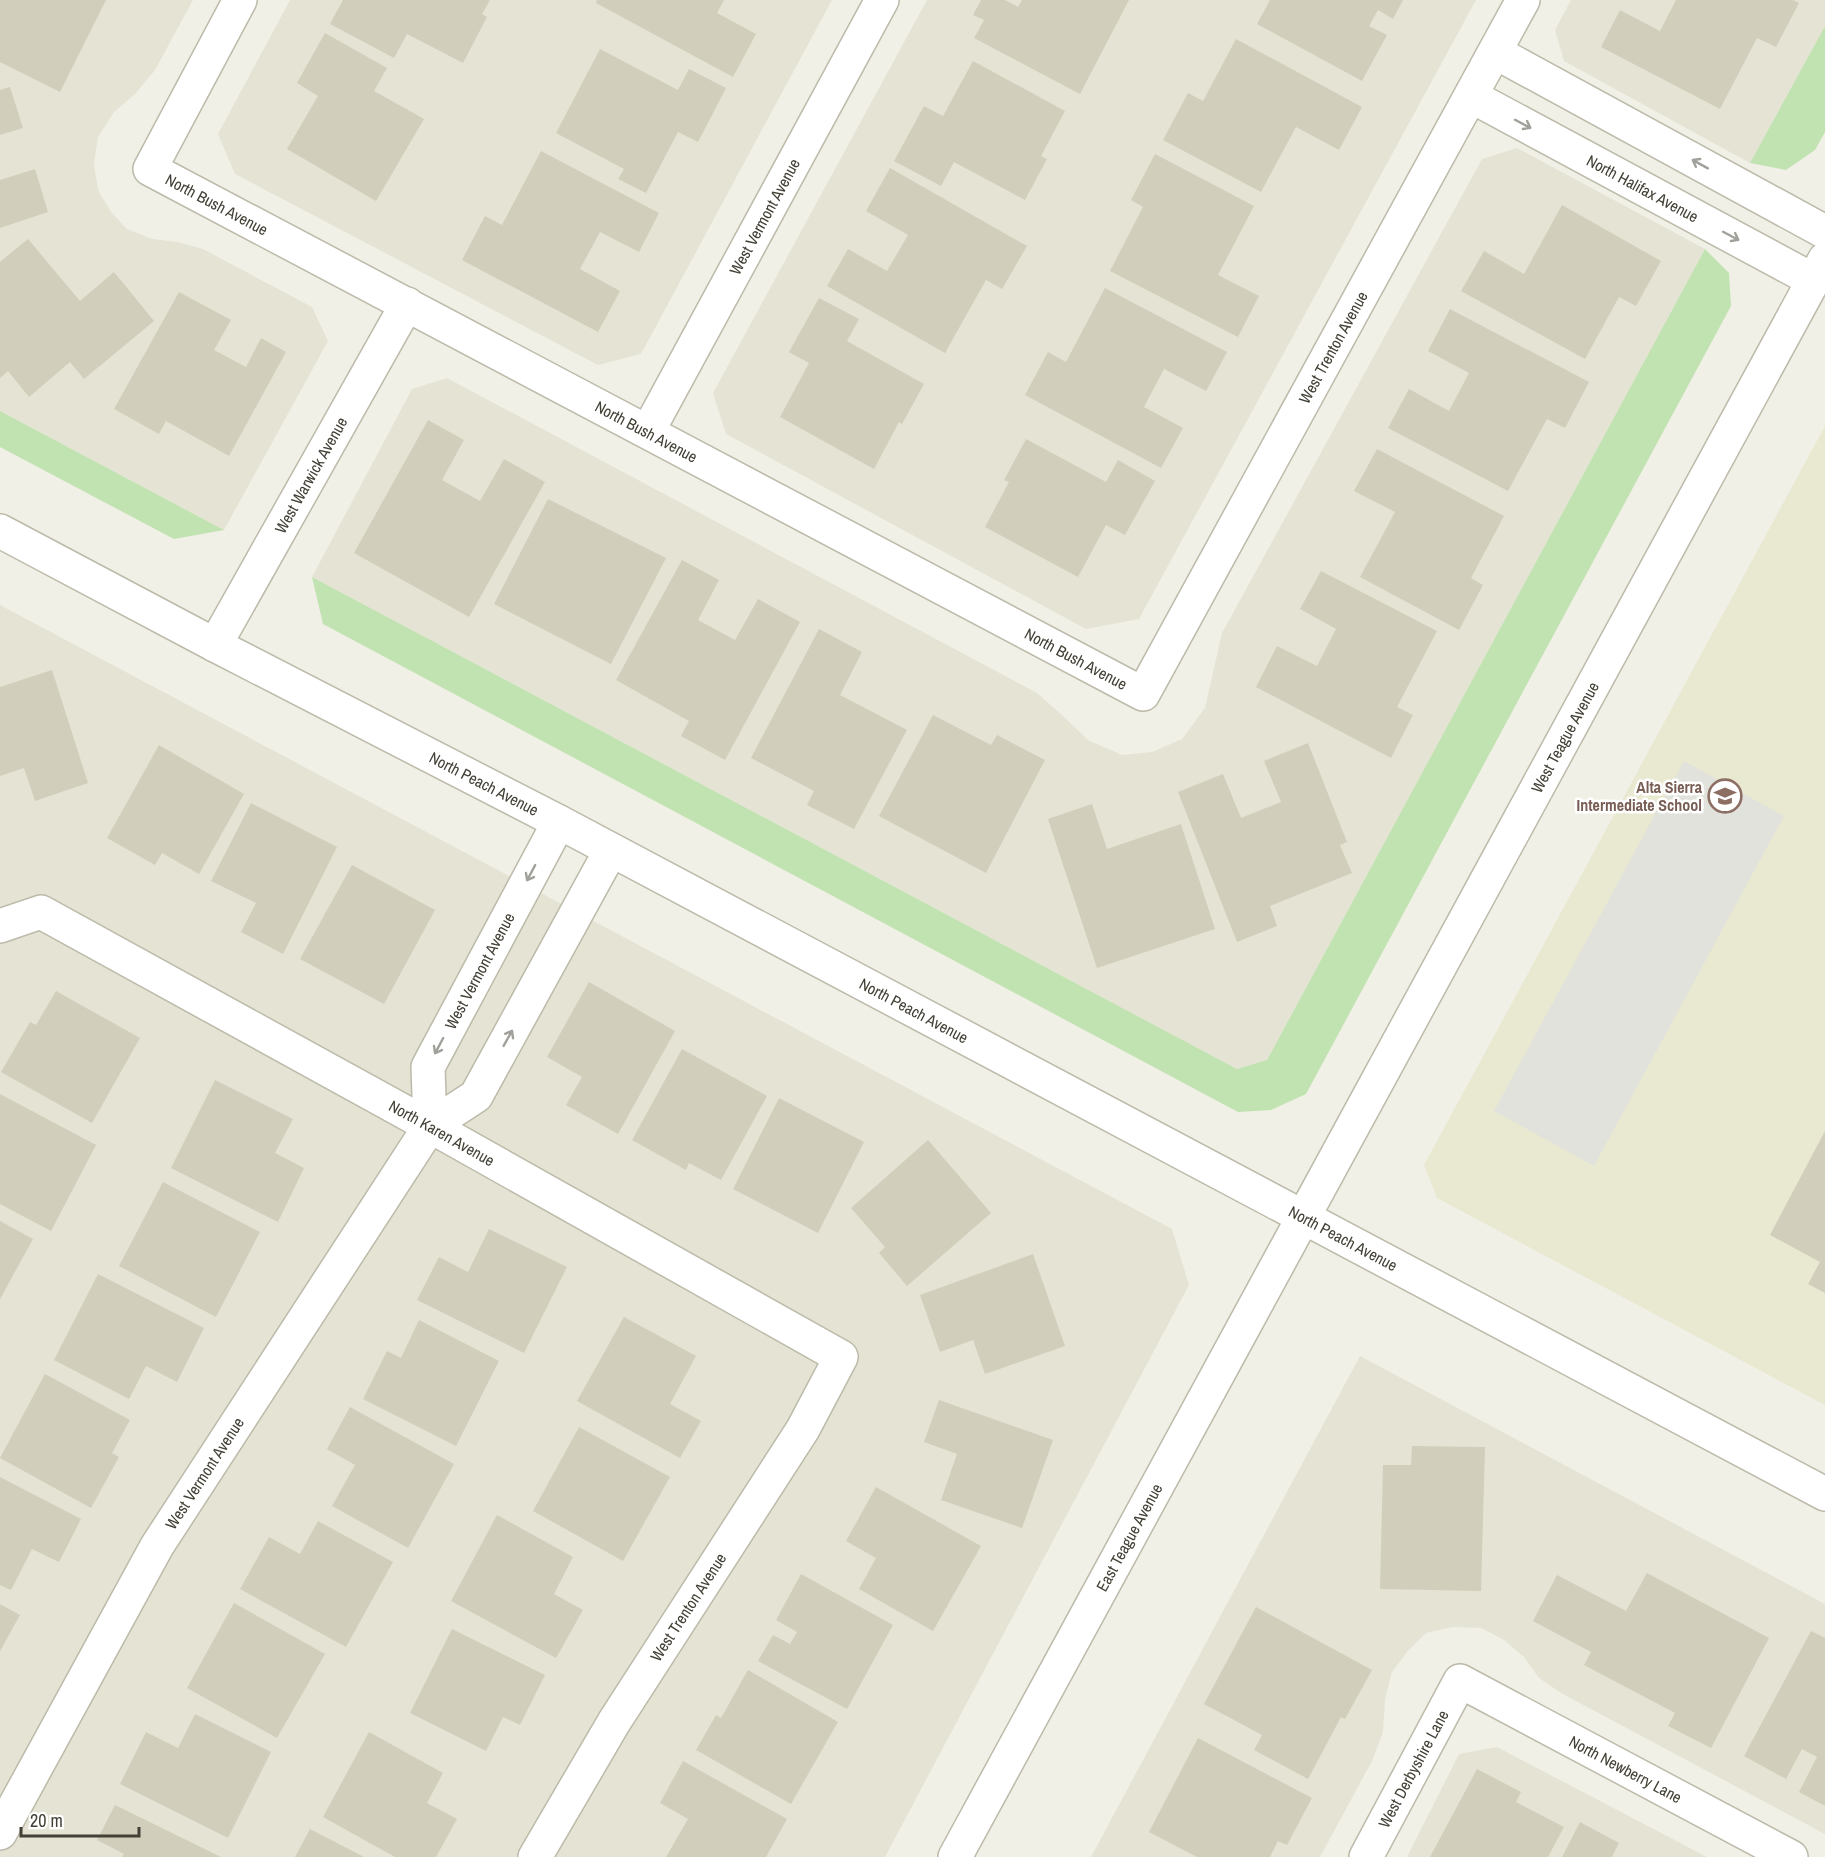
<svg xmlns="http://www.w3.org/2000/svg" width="1825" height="1857" font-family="'Archivo Narrow',sans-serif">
  <rect width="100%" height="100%" fill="#f1f0e6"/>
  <g fill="#e5e3d4">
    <polygon points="0,0 193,0 155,70 135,94 114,112 98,137 94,164 98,190 111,212 127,229 152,239 178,242 203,249 312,307 328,341 224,530 0,411"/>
    <polygon points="290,0 832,0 641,354 598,365 235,174 218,134"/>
    <polygon points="927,0 1476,0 1139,619 1086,629 726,434 713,393"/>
    <polygon points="1571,0 1825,0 1825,26 1750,163 1564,61 1555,30"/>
    <polygon points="1517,148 1705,249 1267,1060 1237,1069 312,577 412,389 447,378 1037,693 1062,715 1088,740 1122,755 1152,752 1182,739 1205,708 1222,633 1482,159"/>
    <polygon points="0,605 1172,1229 1189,1285 885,1857 0,1857"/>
    <polygon points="1360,1356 1825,1604 1825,1834 1561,1693 1539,1678 1524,1657 1504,1640 1481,1628 1453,1627 1426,1633 1407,1652 1392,1672 1385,1699 1383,1732 1372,1761 1320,1857 1091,1857"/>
    <polygon points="1497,1747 1707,1857 1407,1857 1459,1754"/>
  </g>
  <polygon fill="#e9e8d0" points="1825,426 1825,1405 1437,1198 1424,1165"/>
  <g fill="#c1e2b1">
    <polygon points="1825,26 1825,132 1815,150 1786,170 1750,163"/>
    <polygon points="1705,249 1729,273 1731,306 1306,1094 1271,1110 1238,1112 323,624 312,577 1237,1069 1267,1060"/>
    <polygon points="0,411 224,530 174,539 0,447"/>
  </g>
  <polygon fill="#e2e2dd" points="1684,761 1784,816 1594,1166 1494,1111"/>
  <g fill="#d2cebc">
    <polygon points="0,0 106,0 60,92 0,62"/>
    <polygon points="343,0 490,0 482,14 487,17 463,63 407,34 394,58 330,24"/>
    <polygon points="597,0 724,0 717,13 756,34 733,77 596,3"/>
    <polygon points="981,0 1005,0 1018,7 1022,0 1129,0 1080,94 974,38 984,20 973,15"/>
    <polygon points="1270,0 1403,0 1393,19 1378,10 1369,26 1387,35 1362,81 1257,24"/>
    <polygon points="1676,0 1793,0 1799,3 1776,47 1757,38 1720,109 1601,47 1620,10 1660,31"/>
    <polygon points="325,33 387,68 374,91 424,119 376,201 287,149 318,96 297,83"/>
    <polygon points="1236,39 1362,107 1339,150 1296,127 1261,192 1163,140 1188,93 1203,101"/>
    <polygon points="600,49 678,90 689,69 726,88 698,142 678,132 646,193 618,179 624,169 556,133"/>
    <polygon points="973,61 1065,111 1041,156 1047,159 1025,200 954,162 941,186 894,161 924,106 943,116"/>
    <polygon points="10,87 23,128 0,135 0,90"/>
    <polygon points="541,151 659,213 639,252 600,232 580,269 620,291 598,332 462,260 485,216 502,225"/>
    <polygon points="1155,154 1254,206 1218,275 1259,296 1238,337 1110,271 1143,207 1131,200"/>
    <polygon points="890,168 1027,246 1002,289 986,280 945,353 827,286 848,249 887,271 908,235 866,211"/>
    <polygon points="35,169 48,212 0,228 0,180"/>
    <polygon points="1562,205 1661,261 1636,306 1619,297 1585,359 1461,291 1484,251 1524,274"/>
    <polygon points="28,239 80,301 114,272 154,321 84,379 70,362 29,397 8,371 0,378 0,262"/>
    <polygon points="1105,288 1227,352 1206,391 1164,369 1144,407 1183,428 1161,468 1025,395 1048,352 1066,362"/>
    <polygon points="179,292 231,320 214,350 246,367 261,338 286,352 229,456 166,421 159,434 114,409"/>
    <polygon points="819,298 859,319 847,341 924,384 902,424 899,422 874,469 780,417 809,363 789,352"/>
    <polygon points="1450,309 1589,382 1565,428 1547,419 1508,491 1388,428 1409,389 1449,411 1469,373 1428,351"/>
    <polygon points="428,420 464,440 442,480 480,501 504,459 545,482 469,617 354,553"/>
    <polygon points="1026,439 1106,482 1118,460 1155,481 1125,535 1106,525 1078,577 985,527 1009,482 1004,480"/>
    <polygon points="1377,449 1504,516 1471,578 1483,585 1459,630 1360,577 1395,512 1354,491"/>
    <polygon points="548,499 666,558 611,664 494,604"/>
    <polygon points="682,560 719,580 698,620 735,640 758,599 800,622 725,760 681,736 689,721 616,680"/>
    <polygon points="1321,571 1437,631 1397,707 1413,715 1391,758 1256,687 1277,646 1317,666 1336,629 1300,609"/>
    <polygon points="819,629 862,652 840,695 907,730 854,829 807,805 814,791 751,758"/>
    <polygon points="52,670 88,783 35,801 24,768 0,776 0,687"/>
    <polygon points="933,715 991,745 997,735 1045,760 986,873 879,816"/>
    <polygon points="1308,743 1347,842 1340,845 1352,873 1270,906 1277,926 1237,942 1178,792 1223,774 1241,818 1281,802 1264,761"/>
    <polygon points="159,745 244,794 199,874 162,853 155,865 107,838"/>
    <polygon points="251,803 337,847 283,954 241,932 256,903 211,881"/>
    <polygon points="1092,804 1107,849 1181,824 1215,929 1097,968 1048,819"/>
    <polygon points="352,865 435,910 384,1004 300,959"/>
    <polygon points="589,982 675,1031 618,1134 566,1105 582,1077 547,1057"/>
    <polygon points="56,991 140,1038 92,1123 1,1072 30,1022 36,1025"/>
    <polygon points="682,1049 767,1096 721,1180 689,1163 686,1170 632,1140"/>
    <polygon points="215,1080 293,1119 275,1153 304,1168 278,1222 171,1168"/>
    <polygon points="0,1094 96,1145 51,1231 0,1204"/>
    <polygon points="779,1098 864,1142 818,1233 733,1189"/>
    <polygon points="1825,1131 1825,1293 1808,1284 1820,1262 1770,1235"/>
    <polygon points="928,1140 991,1213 907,1286 879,1253 885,1247 851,1208"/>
    <polygon points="163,1182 260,1232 216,1317 119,1266"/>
    <polygon points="0,1221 33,1239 0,1299"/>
    <polygon points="489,1229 567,1267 524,1353 417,1300 439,1257 468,1272"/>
    <polygon points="1033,1254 1065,1346 985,1374 973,1340 940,1352 920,1295"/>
    <polygon points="98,1274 204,1328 177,1382 146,1366 129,1399 54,1360"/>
    <polygon points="624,1317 696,1356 670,1404 701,1421 680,1458 577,1401"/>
    <polygon points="419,1320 499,1361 456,1446 363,1399 387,1351 401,1358"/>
    <polygon points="45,1374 130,1420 112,1453 119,1457 91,1508 0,1458"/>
    <polygon points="939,1400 1053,1440 1022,1528 941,1500 957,1454 924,1442"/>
    <polygon points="350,1407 454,1464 408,1548 332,1506 355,1465 327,1449"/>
    <polygon points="579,1427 670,1477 623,1561 533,1511"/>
    <polygon points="1412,1446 1485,1447 1481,1591 1380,1589 1383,1465 1411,1465"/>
    <polygon points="0,1477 81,1519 59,1562 32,1549 11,1590 0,1585"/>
    <polygon points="876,1487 981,1546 933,1631 859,1589 876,1558 846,1541"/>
    <polygon points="497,1515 573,1557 554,1594 583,1610 556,1658 451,1601"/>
    <polygon points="318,1521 393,1562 346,1647 240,1589 269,1537 300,1554"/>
    <polygon points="1647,1573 1769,1638 1711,1748 1668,1726 1675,1713 1584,1665 1591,1652 1533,1621 1557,1575 1626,1611"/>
    <polygon points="801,1574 893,1625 847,1709 758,1661 773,1635 790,1644 797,1632 776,1620"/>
    <polygon points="234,1603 325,1654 277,1738 187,1688"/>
    <polygon points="0,1604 20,1615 0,1651"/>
    <polygon points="1256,1607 1372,1670 1345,1719 1341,1717 1308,1779 1254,1750 1262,1735 1204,1704"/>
    <polygon points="452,1629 545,1675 520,1725 503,1717 486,1751 410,1713"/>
    <polygon points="1811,1631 1825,1638 1825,1806 1799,1792 1817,1757 1802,1749 1786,1779 1744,1756"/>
    <polygon points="748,1670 838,1722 791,1804 696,1750 716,1715 721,1718"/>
    <polygon points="195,1714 271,1752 228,1838 120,1784 146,1732 178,1748"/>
    <polygon points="369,1732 443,1773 427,1803 457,1819 436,1857 395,1857 323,1817"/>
    <polygon points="1198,1738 1312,1798 1287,1845 1278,1841 1270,1857 1197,1857 1149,1832"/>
    <polygon points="683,1761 787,1819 766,1857 666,1857 688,1819 660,1803"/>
    <polygon points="1477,1769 1521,1792 1516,1802 1564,1827 1548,1857 1430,1857"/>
    <polygon points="115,1805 221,1857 122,1857 124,1854 97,1840"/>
    <polygon points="1580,1822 1619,1843 1612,1857 1562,1857"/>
    <polygon points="310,1829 364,1857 295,1857"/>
  </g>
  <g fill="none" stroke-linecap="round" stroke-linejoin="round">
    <g stroke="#bcbaa9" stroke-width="36">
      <g id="minor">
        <path id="s1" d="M 240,0 L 150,169 L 1143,694 L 1523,0"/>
        <polyline points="1495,52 1825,232"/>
        <path id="s2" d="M 1471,96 L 1813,280"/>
        <path id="s3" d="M 648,431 L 882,0"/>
        <path id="s4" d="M 0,531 L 215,645 L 559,822 L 1825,1494"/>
        <path id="s5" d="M 215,645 L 407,304"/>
        <path id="s6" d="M 0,926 L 41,912 L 430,1126 L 841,1357 L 803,1429 L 614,1722 L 535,1857"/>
        <path id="s7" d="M 430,1126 L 428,1067 L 559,822"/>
        <path id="s8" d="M 0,1833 L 157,1546 L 430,1126 L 476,1096 L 611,850"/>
        <path id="s9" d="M 955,1857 L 1825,259"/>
        <path id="s10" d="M 1366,1857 L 1460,1681 L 1791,1857"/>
      </g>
    </g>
    <use href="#minor" stroke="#fff" stroke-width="33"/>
  </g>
  <defs><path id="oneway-shaft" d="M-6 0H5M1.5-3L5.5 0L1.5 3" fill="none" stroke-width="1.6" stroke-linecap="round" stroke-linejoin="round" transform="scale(1.5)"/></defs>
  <g stroke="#a1a09a">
    <use href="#oneway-shaft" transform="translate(1523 124) rotate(28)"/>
    <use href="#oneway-shaft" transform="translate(1700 164) rotate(-151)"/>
    <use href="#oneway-shaft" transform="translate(1731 236) rotate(28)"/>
    <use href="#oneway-shaft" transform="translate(531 873) rotate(118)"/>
    <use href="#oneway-shaft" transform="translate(508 1038) rotate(-61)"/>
    <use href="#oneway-shaft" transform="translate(439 1046) rotate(118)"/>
  </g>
  <defs>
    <g id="school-ring" transform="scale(1.725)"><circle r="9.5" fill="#fff" stroke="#8d6e63" stroke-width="1.5"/><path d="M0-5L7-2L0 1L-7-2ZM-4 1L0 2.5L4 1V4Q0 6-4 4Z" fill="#8d6e63"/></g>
  </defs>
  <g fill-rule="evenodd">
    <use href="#school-ring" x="1725" y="796"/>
  </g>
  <g text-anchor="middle" stroke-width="5" stroke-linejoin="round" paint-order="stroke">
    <g font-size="16" fill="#434136" stroke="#fff">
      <text dy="6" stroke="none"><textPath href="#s2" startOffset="195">North Halifax Avenue</textPath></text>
      <text dy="6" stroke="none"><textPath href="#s1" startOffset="267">North Bush Avenue</textPath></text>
      <text dy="6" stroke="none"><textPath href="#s3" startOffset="244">West Vermont Avenue</textPath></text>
      <text dy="6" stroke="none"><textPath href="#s1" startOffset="1710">West Trenton Avenue</textPath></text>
      <text dy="6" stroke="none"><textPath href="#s1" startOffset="753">North Bush Avenue</textPath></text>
      <text dy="6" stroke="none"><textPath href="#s5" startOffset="195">West Warwick Avenue</textPath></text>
      <text dy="6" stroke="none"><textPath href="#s1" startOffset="1239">North Bush Avenue</textPath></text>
      <text dy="6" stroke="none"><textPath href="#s9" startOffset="1275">West Teague Avenue</textPath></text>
      <text dy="6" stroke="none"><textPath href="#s4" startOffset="546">North Peach Avenue</textPath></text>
      <text dy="6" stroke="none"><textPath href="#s7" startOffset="168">West Vermont Avenue</textPath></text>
      <text dy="6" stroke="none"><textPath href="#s4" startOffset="1032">North Peach Avenue</textPath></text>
      <text dy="6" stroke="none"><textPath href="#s6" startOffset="501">North Karen Avenue</textPath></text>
      <text dy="6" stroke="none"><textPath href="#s4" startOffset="1518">North Peach Avenue</textPath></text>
      <text dy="6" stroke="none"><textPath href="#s8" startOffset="414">West Vermont Avenue</textPath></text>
      <text dy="6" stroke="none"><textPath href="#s9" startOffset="364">East Teague Avenue</textPath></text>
      <text transform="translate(688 1607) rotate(-57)" y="6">West Trenton Avenue</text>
      <text dy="6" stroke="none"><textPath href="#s10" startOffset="100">West Derbyshire Lane</textPath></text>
      <text dy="6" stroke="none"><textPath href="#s10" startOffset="387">North Newberry Lane</textPath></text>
    </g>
    <g font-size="16" font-weight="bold" fill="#785e54" stroke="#fff" text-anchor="end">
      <text x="1702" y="793">Alta Sierra<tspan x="1702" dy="18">Intermediate School</tspan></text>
    </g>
  </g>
  <path d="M21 1827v9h118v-9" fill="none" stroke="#434136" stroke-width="3"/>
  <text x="30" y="1827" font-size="18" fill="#434136" stroke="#ffffff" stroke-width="4.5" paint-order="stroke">20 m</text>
</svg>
